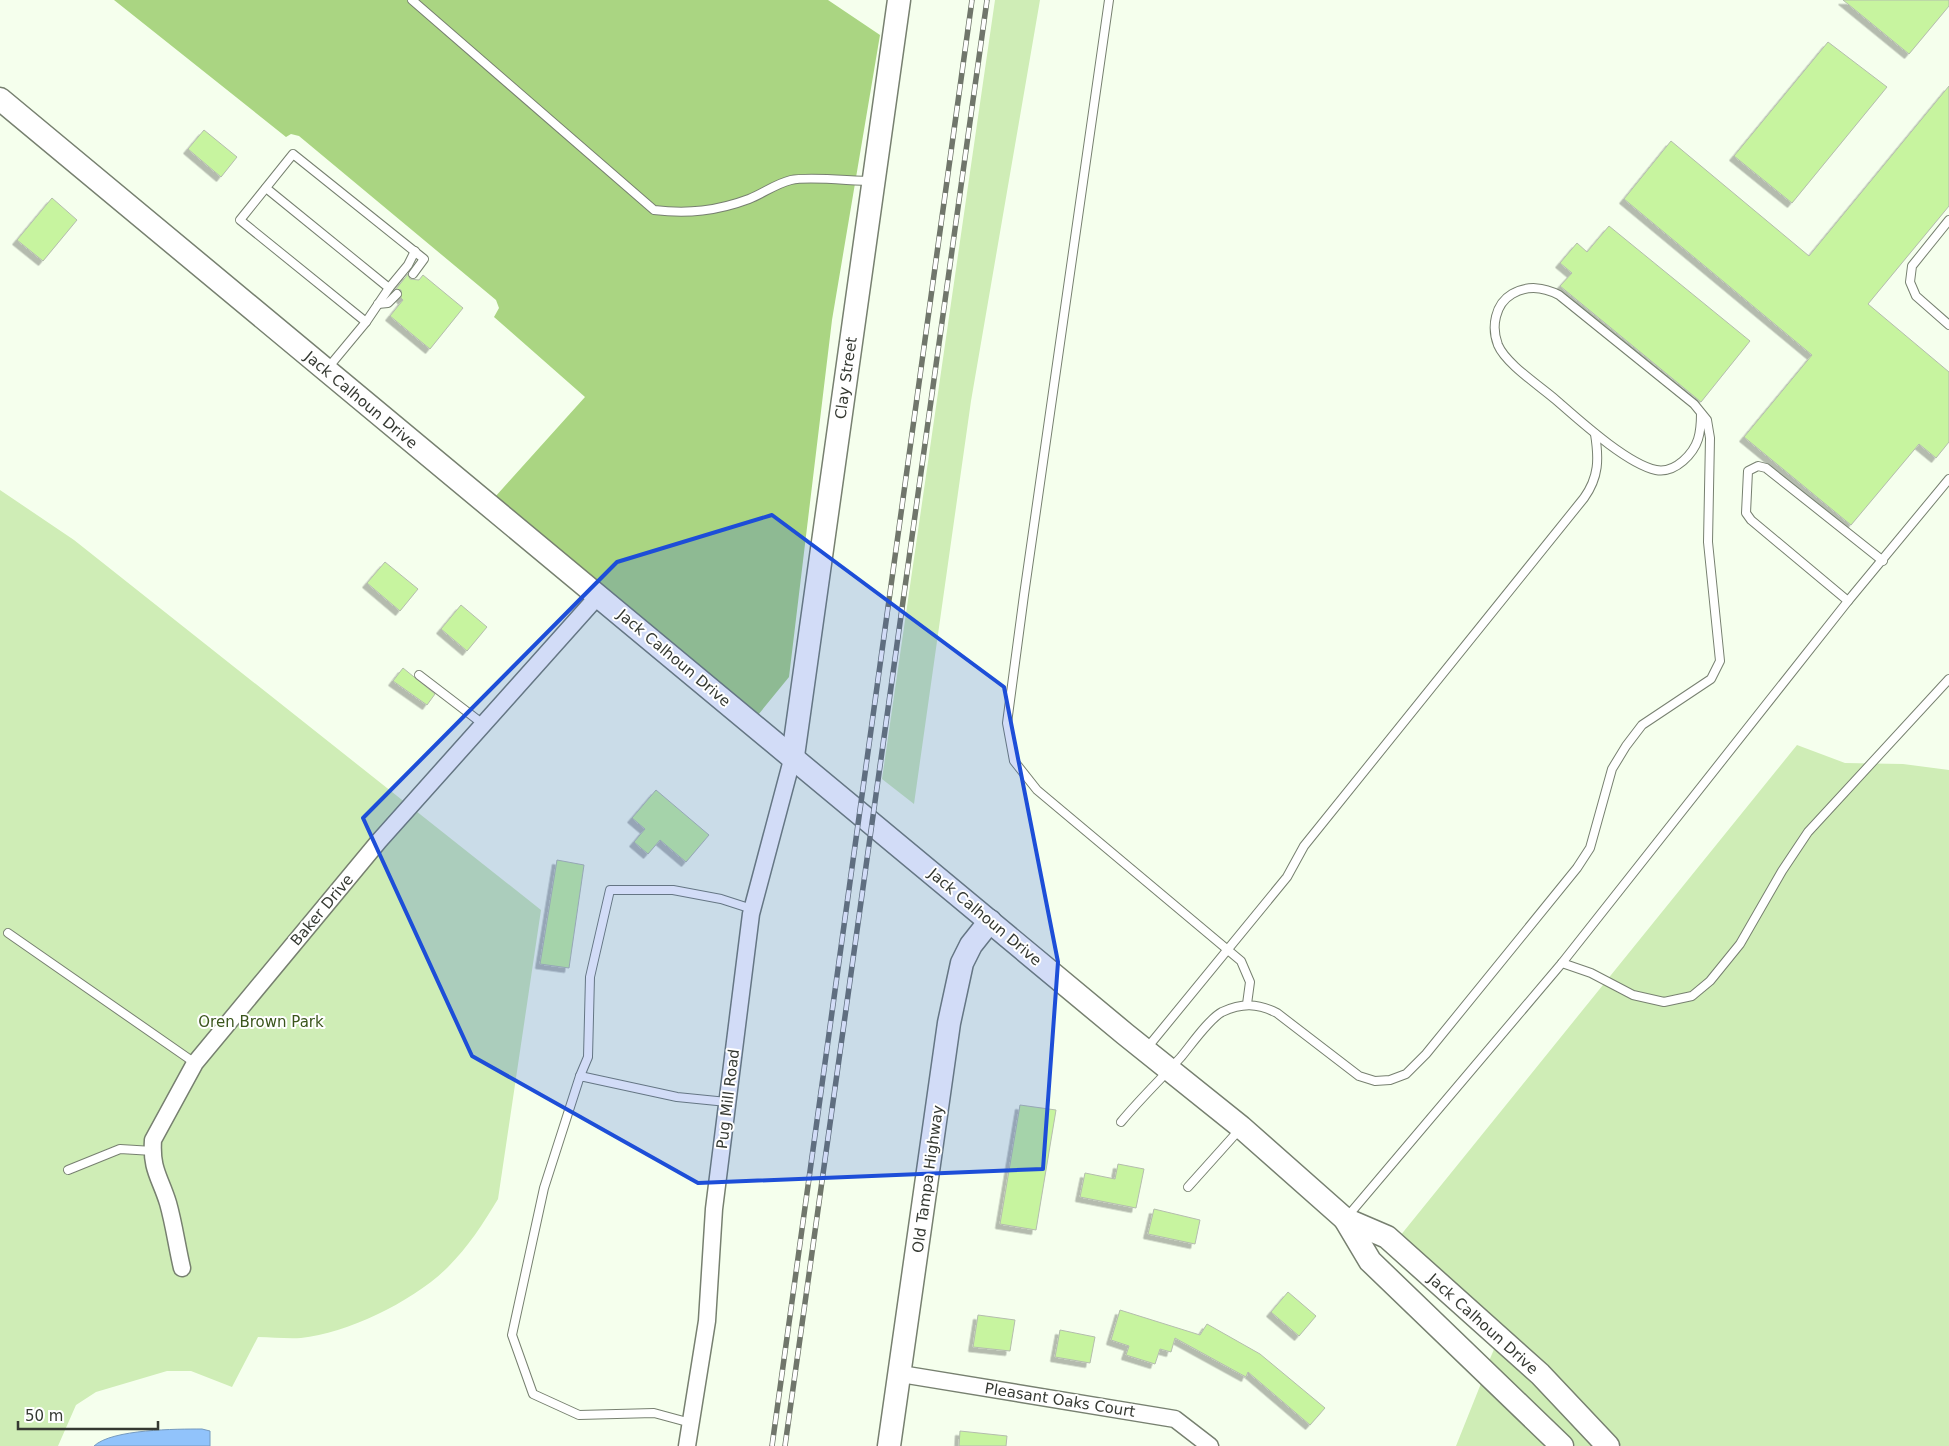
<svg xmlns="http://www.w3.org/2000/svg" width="1949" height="1446" font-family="'DejaVu Sans',sans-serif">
  <defs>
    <filter id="shadow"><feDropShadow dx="-4.5" dy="4.5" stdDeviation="0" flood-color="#0004"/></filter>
  </defs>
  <rect width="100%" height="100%" fill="#f5ffed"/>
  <g fill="#cfedb6">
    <polygon points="995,0 1040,0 971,401 914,804 882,779"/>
    <path d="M 0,490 L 74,540 L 541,910 L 498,1199 C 483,1224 468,1247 448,1267 C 414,1301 348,1333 301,1338 C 287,1339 272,1337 258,1337 L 232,1387 L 191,1371 L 167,1371 L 96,1392 L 76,1405 L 58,1446 L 0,1446 Z"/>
    <path d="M 1797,745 L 1845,763 L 1903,764 L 1949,770 L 1949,1446 L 1621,1446 C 1555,1368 1476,1304 1400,1236 Z"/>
    <polygon points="1495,1347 1533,1381 1596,1446 1575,1446 1489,1361"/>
    <polygon points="1482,1381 1549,1446 1456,1446"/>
  </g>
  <polygon fill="#aad582" points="114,0 828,0 880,35 832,320 789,677 758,715 495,497 585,397 494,317 499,308 496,300 299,136 291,134 286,137"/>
  <path fill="#91c3fb" stroke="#759abf" d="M 202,1429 L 210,1431 L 210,1446 L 94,1446 C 112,1429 177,1429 202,1429 Z"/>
  <g fill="#c7f49f" stroke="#b4bdad" filter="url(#shadow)">
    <polygon points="1843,0 1949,0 1949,6 1909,54"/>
    <polygon points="1828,42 1887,87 1792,203 1734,156"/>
    <polygon points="1949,86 1949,206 1868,304 1949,372 1949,442 1936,458 1919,444 1851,525 1744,437 1812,355 1624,199 1671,141 1809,256"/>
    <polygon points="204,130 237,157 221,177 188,149"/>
    <polygon points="52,198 77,220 43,261 17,240"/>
    <polygon points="1609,226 1750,341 1701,402 1560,286 1572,273 1560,263 1577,243 1587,252"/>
    <polygon points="408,274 410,279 419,280 423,275 463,308 430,349 390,316 403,300 401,298 401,290 396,289"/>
    <polygon points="385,562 418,589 400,611 367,583"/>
    <polygon points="461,605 487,627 467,651 441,629"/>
    <polygon points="403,668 435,694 427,705 393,681"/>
    <polygon points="656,790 709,835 686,862 660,840 648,854 634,842 645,829 632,818"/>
    <polygon points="557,860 584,865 569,968 540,964"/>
    <polygon points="1020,1105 1056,1110 1036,1230 1000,1224"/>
    <polygon points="1118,1164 1144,1169 1136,1208 1080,1197 1085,1173 1115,1179"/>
    <polygon points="1154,1209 1200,1220 1195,1244 1148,1234"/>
    <polygon points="1288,1292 1316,1316 1299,1336 1271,1312"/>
    <polygon points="1120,1310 1200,1335 1207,1324 1260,1354 1325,1408 1310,1425 1248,1372 1246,1377 1175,1338 1171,1352 1160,1349 1155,1364 1126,1355 1129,1346 1111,1340"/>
    <polygon points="978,1315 1015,1320 1010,1351 973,1347"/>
    <polygon points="1060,1330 1095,1337 1090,1363 1055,1357"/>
    <polygon points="960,1431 1007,1436 1006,1446 959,1446"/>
  </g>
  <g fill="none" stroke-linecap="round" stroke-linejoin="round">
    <g stroke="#778070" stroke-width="10">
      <g id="lane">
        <path d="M 412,0 L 654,210 C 688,214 717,211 749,199 C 764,193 775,184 791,180 C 808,176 852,181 872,181"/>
        <polyline points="1109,0 1024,595 1007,723 1014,761 1037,790 1241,961 1250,982 1247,1004"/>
        <polyline points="266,188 389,288"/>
        <polyline points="1949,220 1912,266 1910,282 1916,296 1949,325"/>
        <polyline points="378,304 388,303 397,294"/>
        <polyline points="366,322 240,220 293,154 424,259 413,274"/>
        <polyline points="327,369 366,322 389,288 408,265 415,251"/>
        <polyline points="1848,601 1751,520 1746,513 1748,471 1758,466 1766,468 1883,561"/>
        <polyline points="419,675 483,724"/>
        <polyline points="8,933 195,1063"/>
        <polyline points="1562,963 1591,973 1633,995 1664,1002 1692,996 1710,981 1740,944 1782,871 1808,832 1949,679"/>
        <path d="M 1147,1048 L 1287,877 L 1304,846 L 1584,498 C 1599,477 1599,459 1595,434"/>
        <polyline points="580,1076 588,1057 590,977 610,890 673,890 721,899 752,909"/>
        <path d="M 1121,1122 C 1140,1099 1161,1079 1181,1057 C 1191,1045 1209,1019 1222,1012 C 1242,1003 1257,1003 1277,1013 L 1359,1076 L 1375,1081 L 1390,1080 L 1406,1074 L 1426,1054 L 1577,868 L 1590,848 L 1612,769 L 1626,746 L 1642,725 L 1711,679 L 1720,661 L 1708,542 L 1710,438 L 1707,420 L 1694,404 L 1559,295 C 1544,287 1527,285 1512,294 C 1495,304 1491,327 1498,345 C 1506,364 1540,386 1556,400 C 1579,420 1627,464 1656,470 C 1666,472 1676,467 1683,461 C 1699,447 1701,433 1701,413"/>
        <polyline points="68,1170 120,1149 153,1151"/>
        <polyline points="1188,1187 1240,1129"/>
        <polyline points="1347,1217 1562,963 1848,601 1949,479"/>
        <polyline points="691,1423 654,1413 579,1415 533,1394 512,1335 544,1188 580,1076 677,1097 727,1102"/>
      </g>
    </g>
    <g stroke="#778070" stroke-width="19">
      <g id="street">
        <path d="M 182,1268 C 177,1247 174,1224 168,1203 C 160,1177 151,1170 153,1140 L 195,1063 L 379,841 L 598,596"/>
        <polyline points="901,1374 1175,1419 1210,1446"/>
        <polyline points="687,1446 707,1321 714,1209 751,914 793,756"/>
      </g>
    </g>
    <g stroke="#778070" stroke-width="25">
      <g id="secondary">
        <polyline points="0,99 1125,1034 1241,1127 1345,1219 1387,1237 1540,1374 1608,1446"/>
        <polyline points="793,756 899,0"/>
        <polyline points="1345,1219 1370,1261 1562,1446"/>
        <polyline points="889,1446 949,1023 962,963 971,945 990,921"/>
      </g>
    </g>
    <use href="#lane" stroke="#fff" stroke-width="8"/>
    <use href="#street" stroke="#fff" stroke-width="16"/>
    <use href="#secondary" stroke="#fff" stroke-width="22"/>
    <g stroke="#70766b" stroke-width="5.5">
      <g id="rail">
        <polyline points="772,1446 972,0"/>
        <polyline points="785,1446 987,0"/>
      </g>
    </g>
    <use href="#rail" stroke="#fff" stroke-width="4" stroke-dasharray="11" stroke-linecap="butt"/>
  </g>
  <path fill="#1d4ed8" fill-opacity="0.2" stroke="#1d4ed8" stroke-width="4" stroke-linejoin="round" d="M 772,515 L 1004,687 L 1058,962 L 1043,1169 L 698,1183 L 472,1056 L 363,818 L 617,562 Z"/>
  <g text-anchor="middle" stroke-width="4" stroke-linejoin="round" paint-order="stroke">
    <g font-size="15" fill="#353932" stroke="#fff">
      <text transform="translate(846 378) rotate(-82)" y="5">Clay Street</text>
      <text transform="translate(361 400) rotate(40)" y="5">Jack Calhoun Drive</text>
      <text transform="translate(674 658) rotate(40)" y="5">Jack Calhoun Drive</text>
      <text transform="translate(322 910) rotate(-50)" y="5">Baker Drive</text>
      <text transform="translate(985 917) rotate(40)" y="5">Jack Calhoun Drive</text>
      <text transform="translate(728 1099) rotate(-83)" y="5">Pug Mill Road</text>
      <text transform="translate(928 1179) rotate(-82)" y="5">Old Tampa Highway</text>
      <text transform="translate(1483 1324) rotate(42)" y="5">Jack Calhoun Drive</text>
      <text transform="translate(1060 1400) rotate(9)" y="5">Pleasant Oaks Court</text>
    </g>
    <g font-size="15" fill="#3a551c" stroke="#fff">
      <text x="261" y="1027">Oren Brown Park</text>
    </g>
  </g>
  <path d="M18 1421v8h140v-8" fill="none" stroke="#353932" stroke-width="2.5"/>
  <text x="25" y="1421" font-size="15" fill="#353932" stroke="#ffffff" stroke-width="4" paint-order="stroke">50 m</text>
</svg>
